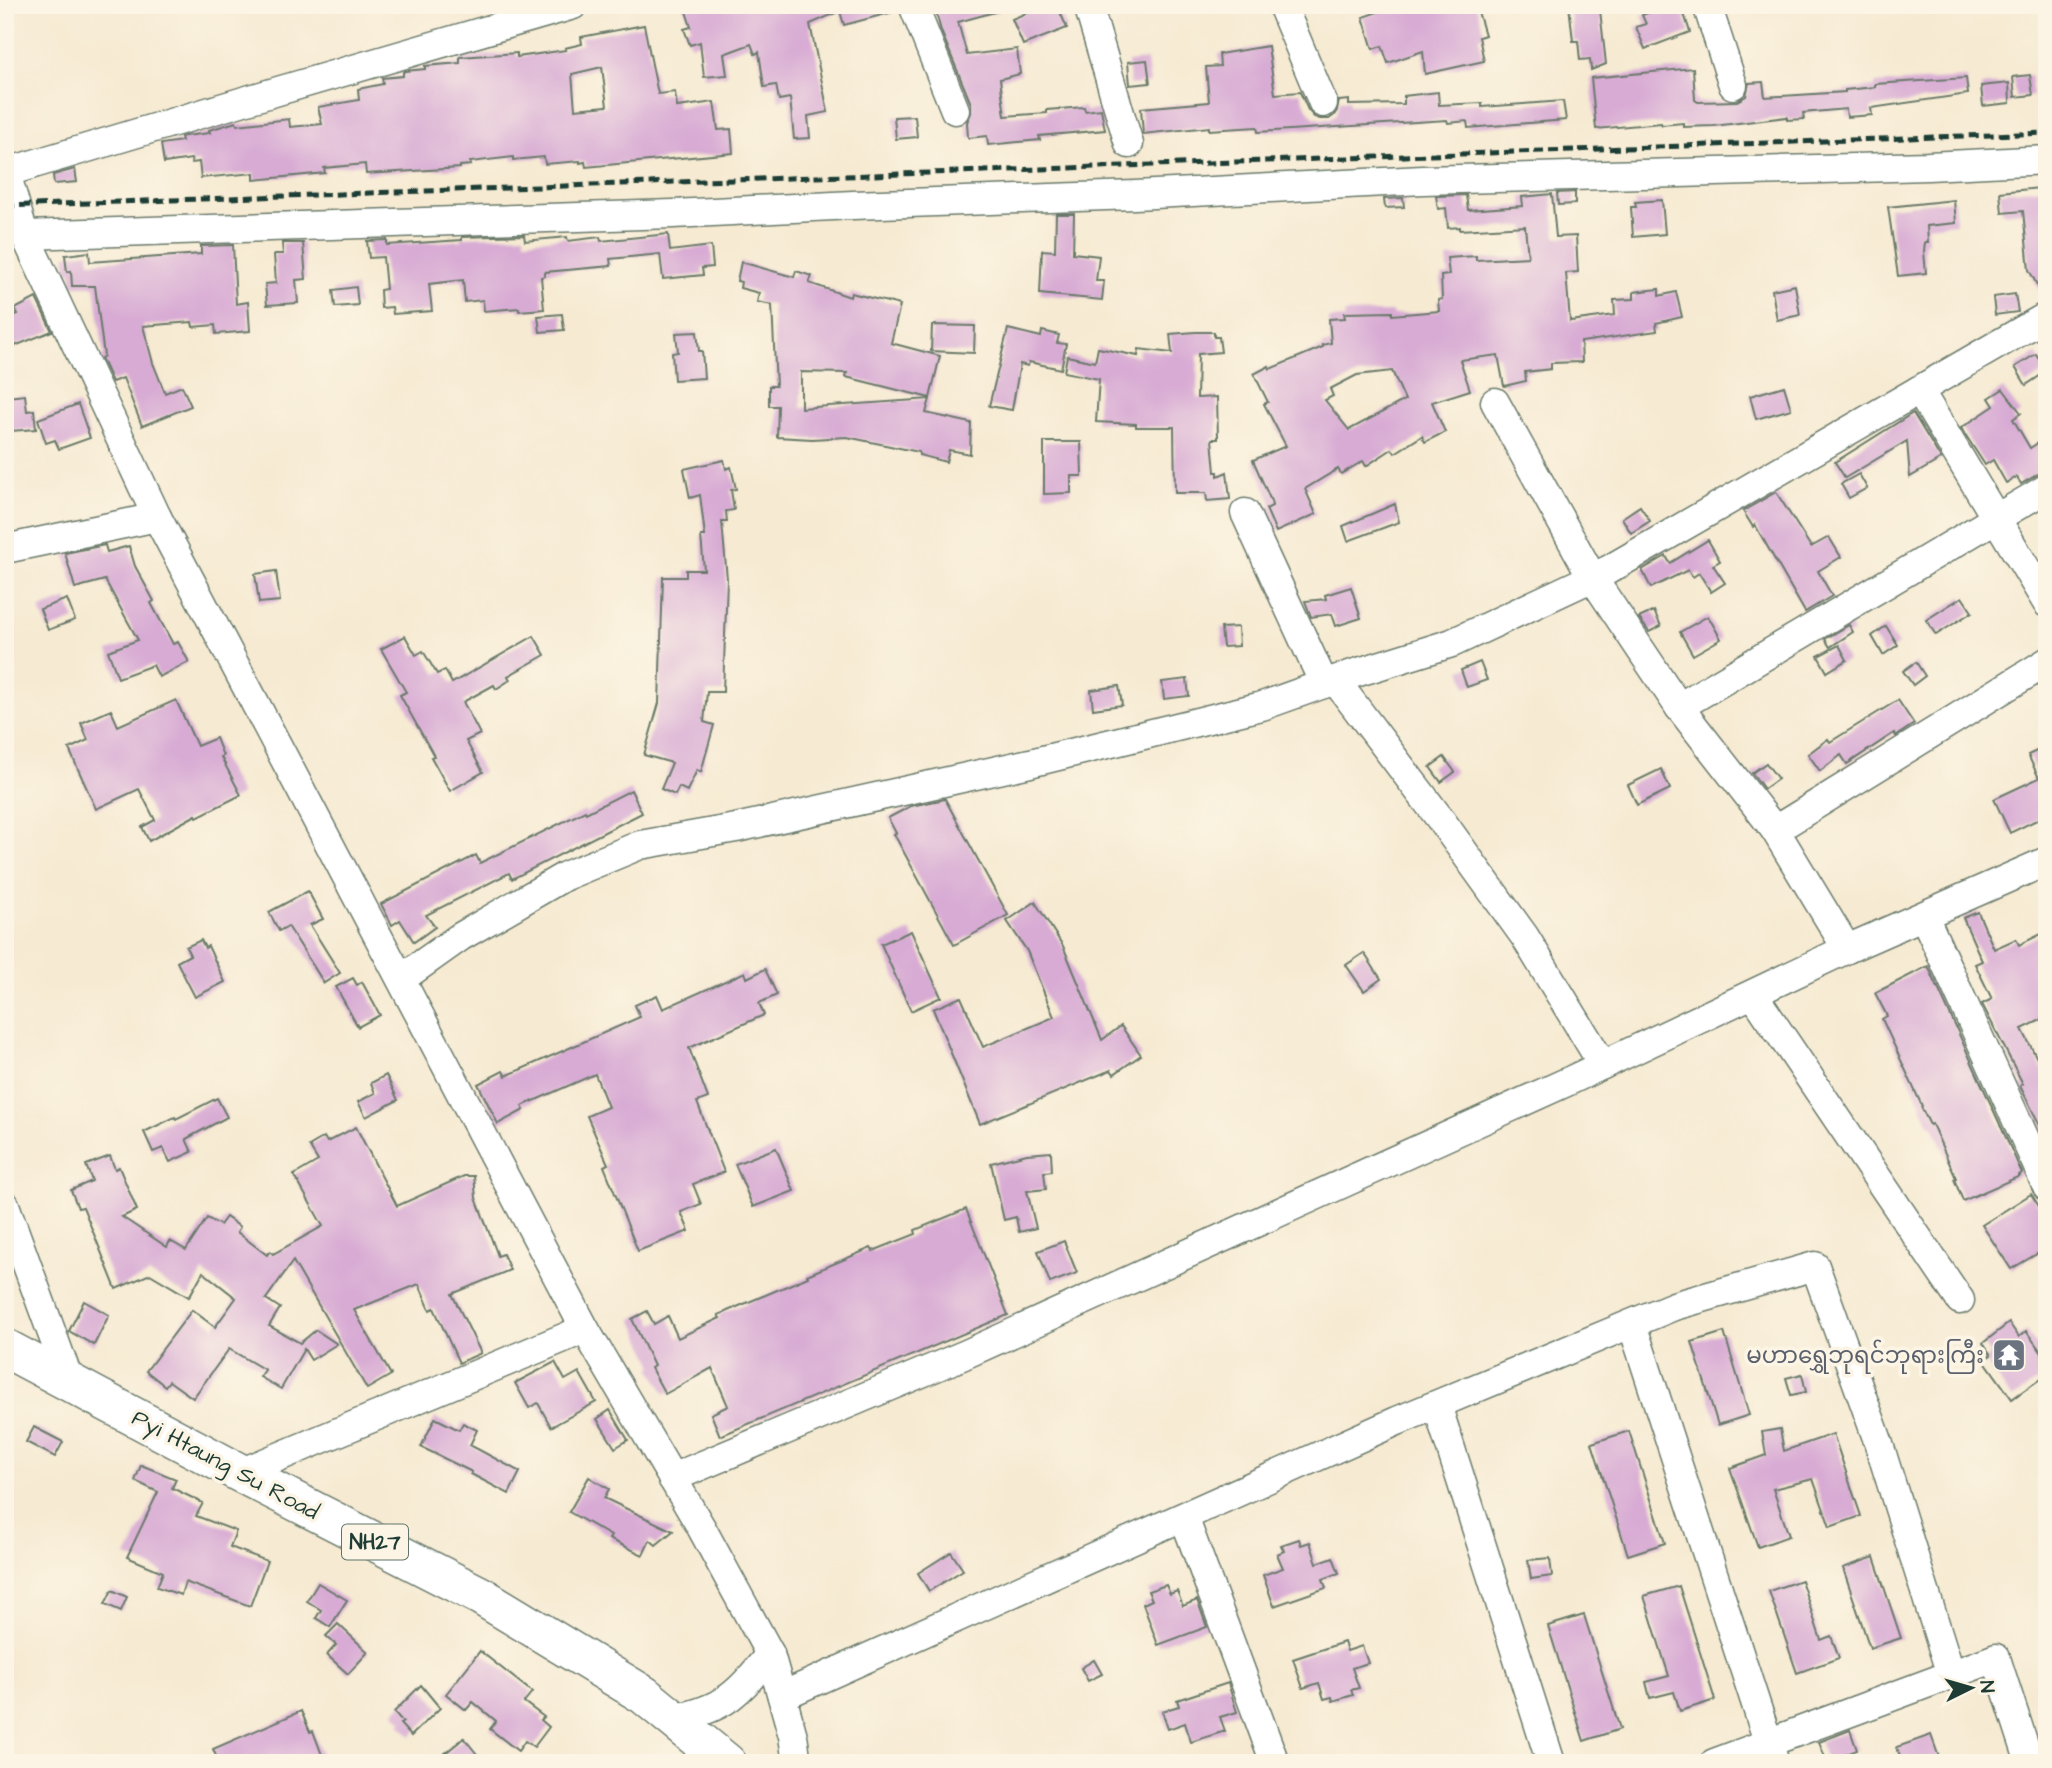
<svg xmlns="http://www.w3.org/2000/svg" width="2052" height="1768" font-family="'Architects Daughter','Noto Sans Myanmar',sans-serif">
  <rect width="100%" height="100%" fill="#fcf5e5"/>
  <filter id="ink" filterUnits="userSpaceOnUse"><feTurbulence type="fractalNoise" baseFrequency=".0143" numOctaves="2"/><feDisplacementMap in="SourceGraphic" scale="14" xChannelSelector="R" yChannelSelector="G"/><feConvolveMatrix kernelMatrix="1 2 1 2 8 2 1 2 1" color-interpolation-filters="sRGB"/></filter>
  <filter id="wash" filterUnits="userSpaceOnUse"><feTurbulence type="fractalNoise" baseFrequency=".00686" numOctaves="4" result="noise"/><feDisplacementMap in="SourceGraphic" scale="28" xChannelSelector="R" yChannelSelector="G"/><feGaussianBlur stdDeviation="1.57" result="paint"/><feColorMatrix in="noise" values="0 0 0 0 0 0 0 0 0 0 0 0 0 0 0 0 0 1.4 0 .05"/><feComposite in="paint" operator="in"/></filter>
  <g filter="url(#wash)">
    <rect width="100%" height="100%" fill="#f6ead2"/>
    <g id="blocks">
      <g fill="#d8abd4" fill-rule="evenodd">
        <polygon points="684,5 897,5 897,11 844,25 840,11 810,24 828,112 808,116 810,138 794,139 790,98 779,100 776,85 764,87 759,52 755,54 751,44 724,54 727,75 704,77 700,42 690,45 684,29 691,27"/>
        <polygon points="934,5 1001,5 1002,10 958,22 967,55 1017,49 1020,74 1000,79 1005,116 1047,113 1047,110 1084,107 1085,111 1101,109 1105,130 1039,136 1040,140 988,145 987,136 968,138 967,122 971,113 971,104 941,31"/>
        <polygon points="1045,5 1057,5 1067,28 1023,45 1012,19"/>
        <polygon points="1397,5 1476,5 1485,35 1479,37 1484,61 1425,74 1423,51 1388,63 1382,46 1373,49 1363,17"/>
        <polygon points="1569,5 1591,5 1592,11 1600,10 1606,64 1591,70 1590,59 1580,60 1578,41 1573,41"/>
        <polygon points="1669,5 1673,5 1676,13 1683,11 1690,32 1645,49 1636,27 1646,24 1642,15"/>
        <path d="M 644,25 L 658,94 L 675,92 L 677,107 L 714,102 L 718,130 L 731,129 L 733,153 L 586,167 L 585,162 L 580,163 L 580,161 L 545,164 L 544,157 L 513,160 L 513,157 L 470,162 L 471,165 L 460,166 L 460,168 L 366,174 L 365,164 L 324,168 L 325,173 L 254,180 L 254,173 L 201,178 L 199,162 L 192,163 L 191,159 L 164,163 L 161,144 L 182,141 L 181,137 L 185,136 L 210,133 L 209,130 L 236,122 L 237,125 L 289,119 L 290,127 L 322,124 L 318,107 L 359,100 L 358,89 L 383,84 L 382,78 L 403,76 L 403,72 L 405,71 L 425,69 L 425,66 L 460,63 L 460,57 L 517,53 L 517,57 L 566,50 L 565,48 L 582,44 L 581,37 ZM 602,67 L 607,106 L 575,109 L 572,74 Z"/>
        <polygon points="1268,46 1275,94 1300,92 1308,110 1314,117 1320,119 1329,119 1336,114 1339,101 1349,100 1349,105 1404,104 1404,96 1438,92 1439,105 1482,103 1482,107 1563,101 1566,120 1468,128 1467,121 1448,123 1447,120 1258,132 1257,127 1209,130 1209,127 1143,134 1141,108 1209,102 1206,67 1220,66 1219,54"/>
        <polygon points="1147,60 1150,83 1130,85 1128,62"/>
        <polygon points="1693,68 1695,100 1698,102 1737,101 1746,96 1749,83 1763,82 1765,97 1845,92 1845,90 1875,87 1875,84 1966,78 1968,94 1871,108 1872,115 1847,117 1846,109 1803,113 1804,119 1787,120 1787,117 1714,126 1683,127 1683,123 1662,125 1661,123 1596,129 1591,78"/>
        <polygon points="2030,75 2033,95 2015,97 2013,77"/>
        <polygon points="2009,83 2010,103 1983,106 1981,86"/>
        <polygon points="915,116 917,137 896,139 894,117"/>
        <polygon points="75,169 77,182 54,184 53,175"/>
        <polygon points="2040,188 2041,194 2047,193 2047,299 2045,300 2029,270 2023,211 2002,213 2000,192"/>
        <polygon points="1575,192 1575,204 1558,205 1557,193"/>
        <path d="M 1552,194 L 1556,237 L 1576,236 L 1578,272 L 1566,273 L 1570,321 L 1615,315 L 1614,300 L 1634,299 L 1634,292 L 1659,289 L 1659,296 L 1676,292 L 1682,317 L 1656,323 L 1657,331 L 1581,342 L 1582,362 L 1551,363 L 1551,369 L 1525,372 L 1526,381 L 1504,386 L 1498,355 L 1460,360 L 1470,390 L 1432,402 L 1445,432 L 1425,442 L 1422,436 L 1395,453 L 1392,449 L 1366,466 L 1363,461 L 1341,474 L 1338,469 L 1305,489 L 1316,514 L 1276,532 L 1266,509 L 1272,506 L 1271,501 L 1253,460 L 1286,446 L 1264,404 L 1268,402 L 1254,374 L 1269,366 L 1270,369 L 1323,347 L 1322,345 L 1331,343 L 1329,319 L 1345,318 L 1344,313 L 1392,312 L 1392,315 L 1439,311 L 1438,300 L 1442,299 L 1441,276 L 1449,275 L 1447,258 L 1476,256 L 1476,260 L 1528,257 L 1525,226 L 1460,230 L 1460,227 L 1448,228 L 1446,208 L 1438,209 L 1436,196 L 1466,195 L 1468,210 L 1523,206 L 1522,197 ZM 1392,371 L 1405,400 L 1349,430 L 1325,400 L 1333,396 L 1330,389 L 1357,375 Z"/>
        <polygon points="1403,198 1404,207 1385,208 1384,199"/>
        <polygon points="1662,200 1665,234 1633,237 1631,207 1636,207 1635,202"/>
        <polygon points="1954,200 1956,223 1927,226 1928,242 1925,242 1924,252 1926,273 1898,276 1888,207"/>
        <polygon points="1056,214 1074,214 1073,253 1099,256 1096,281 1104,281 1102,300 1040,294 1042,250 1055,251"/>
        <polygon points="668,234 670,251 711,246 713,267 702,268 703,275 663,279 660,254 610,259 611,266 545,272 545,276 541,277 544,309 519,311 519,308 484,311 483,300 465,302 463,280 429,284 432,311 393,314 392,307 381,308 380,290 386,289 383,257 369,258 367,241 387,240 387,245 462,240 462,237 524,235 525,241 567,237 568,241 600,237 601,241"/>
        <polygon points="282,243 303,243 306,279 296,280 298,303 267,305 265,284 276,283 274,254 283,254"/>
        <polygon points="233,245 236,304 248,302 250,331 216,334 215,325 193,327 192,322 143,326 153,363 165,393 182,386 191,406 142,426 123,378 112,382 101,358 104,356 95,286 72,286 71,271 67,272 65,255 89,252 90,262 201,254 201,246"/>
        <polygon points="741,262 794,277 796,271 812,276 809,283 850,297 851,293 900,305 891,343 940,356 930,398 846,377 847,373 801,372 801,408 930,399 926,413 971,423 970,454 949,450 946,462 919,455 919,452 847,437 812,439 777,437 778,406 769,406 769,386 776,386 772,305 757,302 759,293 740,288 741,282 737,281"/>
        <polygon points="1795,285 1800,315 1777,320 1772,290"/>
        <polygon points="356,287 358,305 335,307 333,290"/>
        <polygon points="2015,294 2018,312 1995,315 1993,297"/>
        <polygon points="36,298 52,331 5,350 5,319 18,314 15,309"/>
        <polygon points="562,314 564,330 540,332 538,316"/>
        <polygon points="932,325 975,326 974,353 931,351"/>
        <polygon points="1008,329 1041,337 1042,331 1059,335 1057,343 1066,344 1061,369 1029,362 1028,366 1020,364 1012,410 989,406"/>
        <polygon points="697,332 699,351 702,351 704,378 674,380 672,353 678,352 676,333"/>
        <polygon points="1196,332 1214,332 1214,337 1219,337 1221,352 1198,354 1197,398 1217,397 1218,439 1212,439 1215,472 1218,472 1218,476 1227,472 1230,499 1207,501 1206,493 1175,493 1174,427 1136,427 1136,424 1096,422 1099,379 1064,372 1067,356 1095,362 1098,348 1138,356 1139,349 1172,353 1170,334"/>
        <polygon points="2036,354 2047,371 2026,385 2015,367"/>
        <polygon points="1784,386 1791,409 1756,419 1750,396"/>
        <polygon points="2003,389 2021,413 2013,419 2030,448 2047,437 2047,469 2021,484 2017,477 2006,483 1993,460 1985,465 1961,428 1994,406 1989,398"/>
        <polygon points="25,395 27,411 34,410 36,429 11,431 7,397"/>
        <polygon points="78,404 90,438 59,449 55,440 46,443 38,419"/>
        <polygon points="1913,413 1941,459 1910,477 1907,441 1845,478 1835,462"/>
        <polygon points="1044,442 1081,442 1082,476 1071,476 1071,493 1044,494"/>
        <polygon points="724,460 726,469 731,467 736,489 731,490 734,510 726,511 727,522 722,522 727,579 723,692 707,692 704,722 714,725 701,772 697,770 687,791 679,787 675,795 661,789 672,763 644,755 659,703 663,577 686,577 686,570 704,570 701,536 705,536 700,495 690,498 684,469"/>
        <polygon points="1859,474 1867,488 1849,498 1841,484"/>
        <polygon points="1776,492 1811,547 1829,537 1841,557 1818,571 1832,596 1805,612 1755,525 1753,527 1743,511"/>
        <polygon points="1395,504 1399,522 1348,541 1343,526"/>
        <polygon points="1640,506 1650,521 1631,533 1622,518"/>
        <polygon points="1708,540 1720,561 1713,565 1725,583 1711,592 1699,573 1693,577 1688,570 1651,588 1642,570 1666,556 1670,563"/>
        <polygon points="105,545 107,552 129,546 135,566 154,601 151,603 173,644 178,642 189,662 159,677 153,665 118,678 108,651 138,640 105,580 75,588 65,553"/>
        <polygon points="276,571 280,601 259,603 255,574"/>
        <polygon points="1351,587 1361,618 1336,626 1332,614 1311,617 1305,601 1326,599 1325,595"/>
        <polygon points="1962,597 1972,612 1936,635 1926,620"/>
        <polygon points="67,599 75,620 48,630 40,609"/>
        <polygon points="1654,611 1661,626 1649,632 1639,618"/>
        <polygon points="1708,616 1721,639 1693,655 1680,632"/>
        <polygon points="1849,625 1853,632 1830,647 1825,639"/>
        <polygon points="1886,626 1898,645 1883,655 1872,636"/>
        <polygon points="1238,627 1239,646 1223,647 1221,628"/>
        <polygon points="405,636 416,655 423,651 437,674 445,670 452,683 534,636 545,655 508,676 510,680 496,689 494,685 463,702 480,734 466,741 483,772 450,791 431,757 434,756 400,695 406,692 381,649"/>
        <polygon points="1839,645 1847,660 1827,672 1818,656"/>
        <polygon points="1480,662 1487,680 1467,687 1461,670"/>
        <polygon points="1916,662 1925,676 1913,685 1903,671"/>
        <polygon points="1187,679 1189,696 1164,699 1162,682"/>
        <polygon points="1119,686 1122,705 1093,709 1091,690"/>
        <polygon points="176,700 197,746 216,738 223,756 221,757 241,795 197,817 196,815 149,841 142,827 155,820 139,789 96,809 69,749 88,740 81,723 111,710 118,726"/>
        <polygon points="1898,700 1914,724 1896,736 1894,733 1847,764 1841,755 1820,771 1808,754 1828,739 1830,742"/>
        <polygon points="2047,746 2047,815 2010,833 1994,799 2039,778 2028,755"/>
        <polygon points="1444,757 1455,772 1441,782 1430,767"/>
        <polygon points="1766,763 1778,779 1764,789 1752,773"/>
        <polygon points="1661,769 1670,789 1637,805 1628,785"/>
        <polygon points="631,790 642,813 512,879 509,873 426,915 435,927 414,942 400,920 392,925 381,904 476,855 480,863 585,811 586,813"/>
        <polygon points="945,799 1008,915 954,945 894,834 896,833 888,818 911,806"/>
        <polygon points="308,891 323,919 310,925 340,973 324,983 288,926 279,931 269,912"/>
        <polygon points="1035,902 1063,946 1102,1040 1121,1026 1141,1055 1114,1074 1111,1070 980,1124 933,1009 961,997 983,1047 1054,1017 1027,951 1007,921"/>
        <polygon points="1978,912 1994,949 2016,939 2019,945 2041,934 2047,947 2047,1017 2022,1029 2047,1078 2047,1139 2020,1086 2023,1084 1982,1004 1992,999 1975,964 1982,961 1963,918"/>
        <polygon points="911,931 941,997 911,1011 881,944"/>
        <polygon points="201,940 205,948 208,946 225,982 195,997 177,962 190,955 186,947"/>
        <polygon points="1364,953 1381,979 1364,991 1346,965"/>
        <polygon points="1928,966 2022,1173 2019,1175 2020,1176 1963,1201 1954,1179 1956,1178 1932,1124 1930,1125 1921,1107 1922,1106 1882,1019 1887,1016 1875,993"/>
        <polygon points="765,969 777,995 759,1003 764,1015 689,1048 708,1098 697,1102 724,1172 693,1184 701,1204 681,1212 689,1231 638,1251 604,1166 608,1164 587,1116 608,1107 595,1074 522,1106 524,1110 498,1124 478,1084 503,1071 506,1076 640,1017 635,1005 657,995 663,1009 745,972 747,978"/>
        <polygon points="353,978 357,985 362,982 380,1015 358,1027 336,987"/>
        <polygon points="386,1075 398,1100 366,1117 358,1102 375,1093 371,1083"/>
        <polygon points="217,1098 227,1117 186,1139 192,1152 170,1162 163,1148 153,1152 144,1132 175,1117 176,1119"/>
        <polygon points="356,1127 397,1206 464,1176 474,1176 476,1198 498,1256 503,1254 510,1270 452,1294 481,1353 459,1363 434,1308 430,1310 419,1284 354,1310 391,1375 367,1389 293,1261 266,1299 280,1308 269,1326 300,1343 316,1330 337,1344 311,1360 304,1349 281,1389 260,1377 265,1370 229,1349 193,1398 169,1381 165,1386 146,1371 192,1310 215,1327 236,1298 203,1272 189,1297 150,1274 116,1289 83,1207 78,1208 71,1190 92,1181 86,1165 110,1156 115,1169 119,1167 137,1210 122,1217 167,1247 170,1241 186,1250 207,1218 220,1225 226,1217 240,1227 237,1232 267,1255 270,1251 273,1254 323,1226 294,1175 318,1161 309,1146 324,1137 327,1142"/>
        <polygon points="776,1148 794,1191 753,1207 735,1164"/>
        <polygon points="1051,1152 1052,1171 1044,1172 1046,1189 1027,1191 1036,1228 1019,1232 1016,1217 1004,1220 991,1163 1027,1154"/>
        <polygon points="2031,1194 2044,1214 2039,1217 2047,1230 2047,1248 2011,1269 1982,1225"/>
        <polygon points="966,1209 1008,1315 720,1436 711,1414 728,1406 712,1368 665,1394 651,1368 654,1366 632,1319 647,1311 654,1324 668,1316 678,1338 720,1318 718,1315 808,1277 807,1275 871,1248 873,1251 916,1234 915,1230"/>
        <polygon points="1064,1241 1077,1273 1050,1283 1038,1251"/>
        <polygon points="84,1301 109,1315 94,1345 69,1331"/>
        <polygon points="2009,1323 2019,1337 2026,1331 2047,1360 2047,1374 2012,1399 1984,1360 1991,1355 1983,1343"/>
        <polygon points="1724,1332 1749,1415 1718,1425 1692,1342"/>
        <polygon points="555,1362 565,1380 579,1372 596,1402 551,1427 538,1403 529,1408 515,1383"/>
        <polygon points="1802,1374 1806,1392 1791,1395 1786,1378"/>
        <polygon points="610,1410 628,1440 615,1448 597,1419"/>
        <polygon points="435,1418 459,1430 463,1423 477,1430 470,1445 520,1472 509,1494 471,1474 472,1472 421,1447"/>
        <polygon points="34,1427 63,1442 55,1457 26,1442"/>
        <polygon points="1780,1429 1784,1451 1833,1434 1861,1516 1830,1527 1813,1479 1773,1489 1789,1536 1758,1547 1730,1468 1766,1455 1762,1432"/>
        <polygon points="1629,1431 1665,1543 1628,1555 1592,1443"/>
        <polygon points="141,1465 176,1479 172,1488 203,1503 196,1516 236,1531 230,1547 267,1561 250,1606 185,1582 181,1595 157,1587 163,1572 127,1557 158,1492 135,1481"/>
        <polygon points="589,1477 609,1489 604,1498 673,1531 656,1545 650,1540 643,1555 609,1539 611,1536 569,1512"/>
        <polygon points="1299,1539 1301,1545 1310,1542 1317,1563 1333,1557 1339,1573 1323,1579 1326,1588 1274,1606 1263,1575 1283,1568 1277,1554 1284,1551 1281,1545"/>
        <polygon points="951,1552 963,1570 929,1591 918,1573"/>
        <polygon points="1874,1557 1901,1638 1870,1648 1843,1568"/>
        <polygon points="1550,1558 1552,1576 1531,1579 1528,1560"/>
        <polygon points="1801,1580 1821,1640 1831,1636 1839,1658 1797,1673 1769,1591"/>
        <polygon points="318,1583 347,1600 330,1627 316,1618 321,1610 307,1601"/>
        <polygon points="1166,1585 1170,1594 1177,1591 1183,1606 1197,1600 1207,1627 1158,1645 1143,1604 1152,1600 1148,1591"/>
        <polygon points="1679,1586 1715,1700 1680,1711 1674,1692 1650,1698 1646,1682 1669,1676 1644,1596"/>
        <polygon points="112,1590 127,1597 121,1611 105,1604"/>
        <polygon points="1584,1615 1620,1729 1584,1741 1548,1626"/>
        <polygon points="338,1624 368,1652 348,1674 327,1655 336,1645 326,1636"/>
        <polygon points="1344,1642 1347,1651 1362,1646 1368,1663 1352,1668 1359,1688 1351,1690 1353,1695 1333,1701 1332,1697 1324,1699 1319,1683 1303,1688 1293,1659"/>
        <polygon points="480,1651 532,1692 524,1702 544,1717 541,1720 549,1727 534,1747 525,1741 518,1751 490,1729 496,1721 473,1702 466,1710 446,1694"/>
        <polygon points="1094,1660 1102,1674 1088,1681 1081,1668"/>
        <polygon points="1228,1683 1237,1712 1220,1717 1225,1731 1191,1742 1185,1723 1168,1729 1162,1711 1179,1706 1177,1700"/>
        <polygon points="421,1685 440,1708 411,1736 400,1724 403,1722 394,1712"/>
        <polygon points="301,1711 310,1732 313,1731 325,1763 219,1763 213,1749"/>
        <polygon points="1850,1730 1857,1750 1827,1762 1819,1742"/>
        <polygon points="1931,1735 1941,1763 1902,1763 1897,1747"/>
        <polygon points="464,1738 484,1763 433,1763"/>
      </g>
    </g>
  </g>
  <g filter="url(#ink)">
    <use href="#blocks" fill-opacity="0" stroke="#6a7a6b" stroke-width="2"/>
    <g fill="none" stroke-linecap="round" stroke-linejoin="round">
      <g stroke="#6a7a6b" stroke-width="31">
        <g id="minor">
          <polyline points="913,5 955,110"/>
          <polyline points="1088,5 1129,144"/>
          <polyline points="1282,5 1323,103"/>
          <polyline points="1707,5 1733,85"/>
          <polyline points="5,169 23,231 157,517 585,1329 701,1527 770,1654 793,1736 797,1763"/>
          <polyline points="7,172 254,98 573,5"/>
          <polyline points="25,235 673,214 853,205 1135,195 1423,180 1928,166 2047,160"/>
          <polyline points="1919,390 2047,603"/>
          <polyline points="1495,402 1592,577 1679,707 1775,830 1847,949"/>
          <polyline points="1245,513 1324,684"/>
          <polyline points="5,549 157,517"/>
          <polyline points="1335,680 1441,820 1525,937 1603,1065"/>
          <polyline points="1679,707 2047,488"/>
          <polyline points="1775,830 2047,662"/>
          <polyline points="1924,916 2047,1187"/>
          <polyline points="401,979 460,937 565,876 640,845 736,828 1030,763 1262,706 1349,675 1452,643 1608,570 2047,316"/>
          <polyline points="1753,994 1960,1300"/>
          <polyline points="5,1205 69,1380"/>
          <polyline points="1632,1324 1775,1763"/>
          <polyline points="1437,1405 1551,1763"/>
          <polyline points="240,1473 585,1329"/>
          <polyline points="672,1478 964,1355 1569,1081 1847,949 2047,861"/>
          <polyline points="1184,1517 1275,1763"/>
          <polyline points="782,1696 1397,1421 1674,1306 1815,1266 1878,1441 1951,1675"/>
          <path d="M 673,1719 C 725,1709 739,1693 770,1654"/>
          <polyline points="1714,1763 1996,1658 2030,1763"/>
        </g>
      </g>
      <g stroke="#6a7a6b" stroke-width="41">
        <polyline id="highway" points="5,1348 240,1473 481,1596 644,1695 727,1763"/>
      </g>
      <use href="#minor" stroke="#fff" stroke-width="28"/>
      <use href="#highway" stroke="#fff" stroke-width="38"/>
      <polyline stroke="#1f3d34" stroke-width="5" stroke-dasharray="10 5" stroke-linecap="butt" points="5,206 2047,133"/>
    </g>
  </g>
  <defs>
    <g id="temple-square" transform="scale(1.75)"><rect x="-9" y="-9" width="18" height="18" rx="4" fill="#6b7280" stroke="#fcf5e5"/><path d="M0-6L5-2H3V0L6.5 2.5H4V6H1.5V3h-3V6H-4V2.5H-6.5L-3 0V-2H-5Z" fill="#fff"/></g>
  </defs>
  <g fill-rule="evenodd">
    <use href="#temple-square" x="2009" y="1355"/>
  </g>
  <g text-anchor="middle" stroke-width="7" stroke-linejoin="round" paint-order="stroke">
    <rect fill="#fcf5e5" stroke="#617469" stroke-width="2" x="342" y="1524.5" width="66" height="35" rx="5"/>
    <g font-size="21" font-weight="bold" fill="#1f3d34">
      <text x="375" y="1549">NH27</text>
    </g>
    <g font-size="23" fill="#5b616d" stroke="#fcf5e5" text-anchor="end">
      <text x="1984" y="1363">မဟာရွှေဘုရင်ဘုရားကြီး</text>
    </g>
    <g font-size="23" fill="#1f3d34" stroke="#fcf5e5">
      <text transform="translate(226 1464) rotate(28)" y="8">Pyi Htaung Su Road</text>
    </g>
  </g>
  <rect width="2052" height="1768" fill="none" stroke="#fcf5e5" stroke-width="28"/>
  <g transform="translate(1971 1688) rotate(85)" stroke="#fcf5e5" stroke-width="5" paint-order="stroke">
  <path d="M0-5L12 26L0 18L-12 26Z" fill="#1f3d34"/>
  <text y="-10" font-size="19" font-weight="bold" text-anchor="middle" fill="#1f3d34">N</text>
  </g>
</svg>
